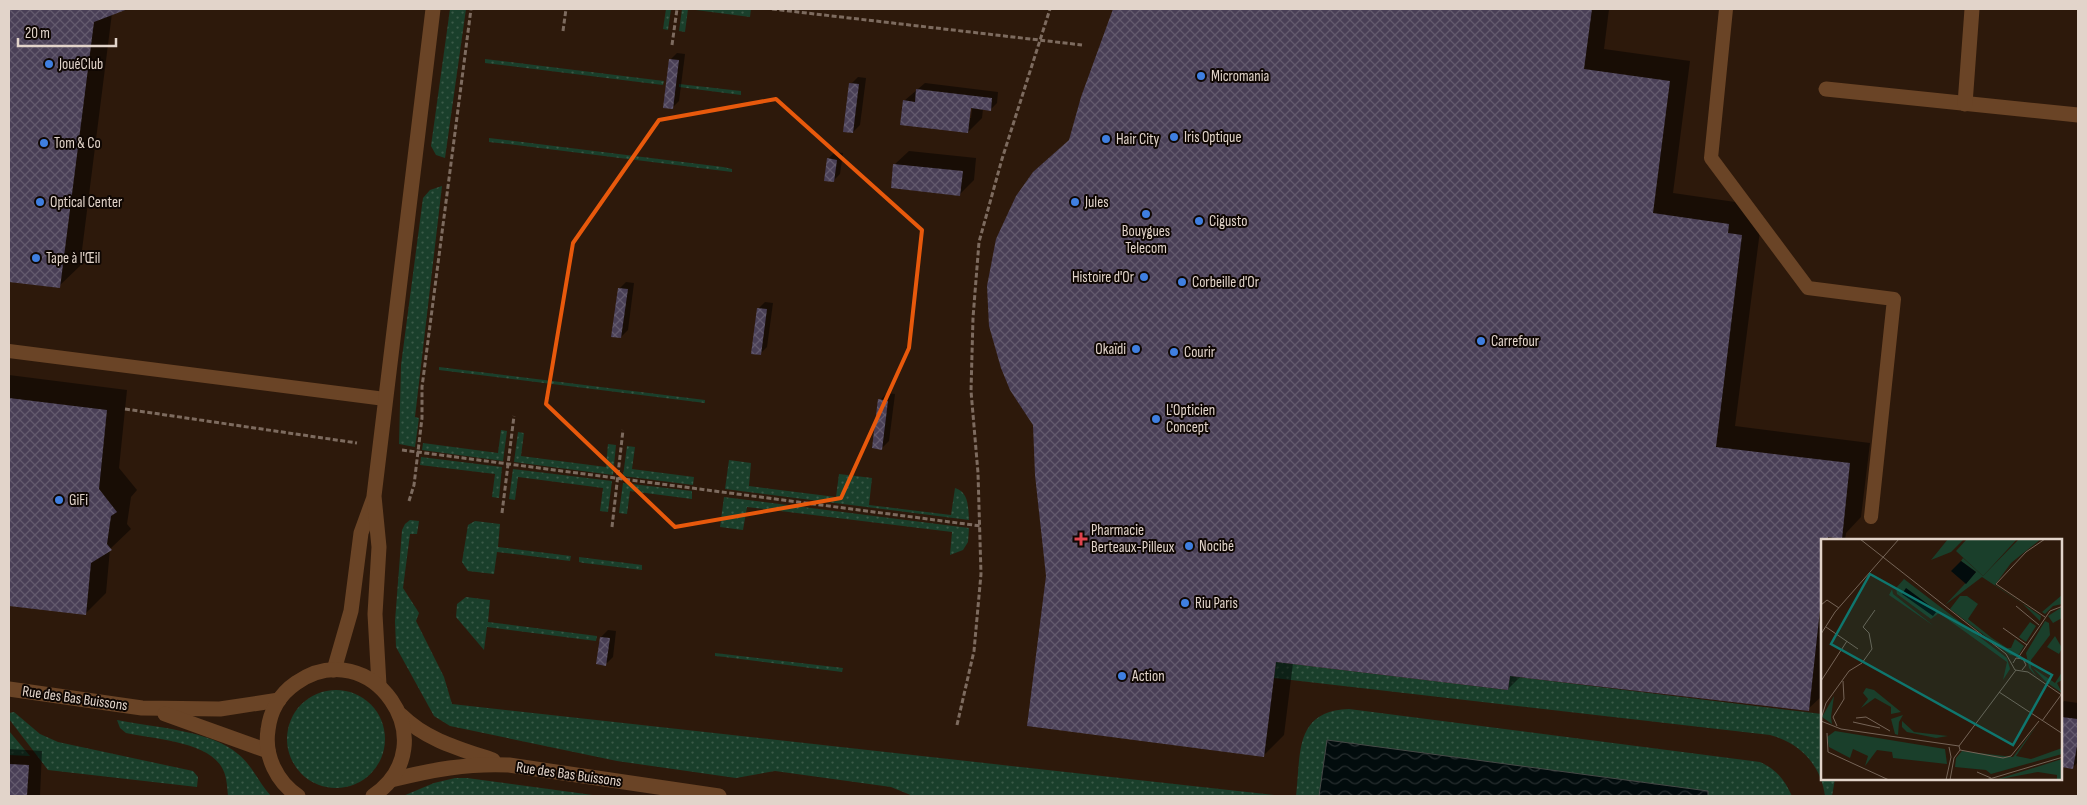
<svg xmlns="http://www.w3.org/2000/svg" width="2087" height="805" font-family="'Sofia Sans Condensed',sans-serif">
  <defs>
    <pattern id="grass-dots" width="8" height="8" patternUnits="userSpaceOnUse" patternTransform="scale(1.25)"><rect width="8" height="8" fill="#1a3f2b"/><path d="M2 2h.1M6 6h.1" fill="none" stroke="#3b5a48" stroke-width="1.8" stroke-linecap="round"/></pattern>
    <pattern id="water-waves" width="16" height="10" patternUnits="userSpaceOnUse" patternTransform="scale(1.25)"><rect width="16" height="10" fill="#020c0d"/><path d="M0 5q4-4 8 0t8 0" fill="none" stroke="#272e2f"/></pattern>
    <pattern id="building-cross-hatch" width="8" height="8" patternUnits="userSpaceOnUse" patternTransform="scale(1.25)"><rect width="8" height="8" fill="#493f56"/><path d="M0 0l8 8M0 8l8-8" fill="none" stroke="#635a6d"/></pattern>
  </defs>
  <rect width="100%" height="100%" fill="#2d190b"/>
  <g fill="url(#grass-dots)">
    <polygon points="450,9 466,9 445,158 436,155 431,146"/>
    <polygon points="666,9 671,9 668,30 663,29"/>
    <polygon points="682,9 751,9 750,17 688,9 685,32 679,31"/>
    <polygon points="485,59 664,81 663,85 485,63"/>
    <polygon points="679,84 741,91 741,95 679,87"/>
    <polygon points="489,138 723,167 732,169 732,172 516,145 489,142"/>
    <polygon points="442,186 415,417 419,418 415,447 399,444 401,365 423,198 430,190"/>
    <polygon points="439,367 705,400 705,403 439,370"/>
    <polygon points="501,430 507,431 503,461 422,450 423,443 498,453"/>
    <polygon points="518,432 524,433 521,456 606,467 608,444 616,445 613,475 514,462"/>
    <polygon points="627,446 635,447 632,469 694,477 693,485 623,476"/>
    <polygon points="421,457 502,467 499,498 492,497 495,474 420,465"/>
    <path d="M 729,460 L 751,463 L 749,486 L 836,497 L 839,474 L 872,478 L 869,505 L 951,515 L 955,488 C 969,492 968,507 969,520 L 725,489 Z"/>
    <polygon points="513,469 612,481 608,512 600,511 603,488 518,477 515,500 509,499"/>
    <polygon points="623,483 692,491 692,499 630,491 627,514 619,513"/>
    <polygon points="724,497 969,528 968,542 963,550 950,555 952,532 747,507 743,530 720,527"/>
    <polygon points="410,520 419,521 417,534 410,534 403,588 419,613 416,621 444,677 452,704 1283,796 913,796 891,787 775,771 736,778 617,761 450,726 434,716 396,647 395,621 402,530 405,524"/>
    <polygon points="475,521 500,524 498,547 571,556 570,561 497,552 494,574 468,571 462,562 468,525"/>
    <polygon points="579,557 642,565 642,570 584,563 579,562"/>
    <polygon points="466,597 490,600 488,622 597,636 596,641 487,627 484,650 456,617 457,604"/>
    <polygon points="715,653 843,668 842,672 725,657 715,656"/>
    <path d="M 1276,662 L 1508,690 L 1510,676 L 1822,714 L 1822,779 L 1835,779 L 1832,796 L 1825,796 C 1821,765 1800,743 1770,735 L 1274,678 Z"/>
    <circle cx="336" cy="739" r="49"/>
    <path d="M 1349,709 L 1760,762 C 1777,770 1784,779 1792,796 L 1296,796 C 1301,753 1294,711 1349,709 Z"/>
    <polygon points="14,712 40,734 58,742 193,771 198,777 197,787 48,770 9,719 9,713"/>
    <path d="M 117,720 C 151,727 211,730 238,754 C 252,765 259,783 271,796 L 228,796 C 227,786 227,775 221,766 C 205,741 152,739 126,733 L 120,728 Z"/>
    <polygon points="9,731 30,756 9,755"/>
    <polygon points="455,778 467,778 600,796 403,796 434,783"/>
  </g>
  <polygon fill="url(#water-waves)" stroke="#454846" points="1327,740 1708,791 1708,796 1319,796"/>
  <g fill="#0007" fill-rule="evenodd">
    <polygon points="9,9 124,9 112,13 80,266 59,286 9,281"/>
    <polygon points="1114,9 1609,9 1604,49 1690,61 1673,193 1749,204 1762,215 1735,426 1870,443 1861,517 1846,533 1845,540 1822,540 1822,696 1808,709 1521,676 1508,689 1293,663 1284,735 1264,755 1048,576 1070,139 1082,97"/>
    <polygon points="677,53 685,54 679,101 672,108 670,60"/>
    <polygon points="858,77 866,78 860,125 853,132 851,84"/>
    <path d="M 925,83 L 998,92 L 997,103 L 990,110 L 983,109 L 982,118 L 968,132 L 904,101 ZM 970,102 L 973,102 L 971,118 L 969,118 Z"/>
    <polygon points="909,151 976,158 974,180 960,194 894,165"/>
    <polygon points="835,152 843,153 840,174 833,181 828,159"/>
    <polygon points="626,282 634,283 628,330 621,337 619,289"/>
    <polygon points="765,302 773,303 767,347 760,354 758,309"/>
    <polygon points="9,375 127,390 119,468 137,490 131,497 127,524 131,529 110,549 106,593 85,614 9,605"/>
    <polygon points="887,393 895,394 889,441 882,448 880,400"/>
    <polygon points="608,630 616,631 613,657 606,664 601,637"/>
    <polygon points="2064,701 2078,703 2078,762 2073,767 2061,766 2061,704"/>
    <polygon points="9,749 42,751 40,796 9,796"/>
  </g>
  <g fill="url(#building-cross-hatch)">
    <polygon points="9,9 128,9 94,22 60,288 9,282"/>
    <polygon points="1113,9 1592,9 1584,69 1670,81 1653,213 1729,224 1728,233 1742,235 1716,447 1850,463 1842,539 1828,537 1828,540 1822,540 1822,591 1809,711 1510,676 1508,690 1276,662 1264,757 1027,726 1046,576 1035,475 1033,425 1010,390 1001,368 989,326 987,286 996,239 1016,196 1033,172 1069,140 1081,97"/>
    <polygon points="669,59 679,60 673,109 663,108"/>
    <polygon points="849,83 859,84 853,133 843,132"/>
    <polygon points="916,89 992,98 991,111 971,108 968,133 900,125 903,100 915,102"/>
    <polygon points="827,158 837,160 834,182 824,181"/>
    <polygon points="893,164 963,171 960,196 891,188"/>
    <polygon points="618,288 628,289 621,338 611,337"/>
    <polygon points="757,308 767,309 761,355 751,354"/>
    <polygon points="9,398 107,410 99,489 117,512 111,516 107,544 112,550 91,563 86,615 9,606"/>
    <polygon points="878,399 888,401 882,450 872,448"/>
    <polygon points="600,637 610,638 606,666 596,664"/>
    <polygon points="2061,717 2078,719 2078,740 2073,769 2061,767"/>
    <polygon points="9,764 29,765 27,796 9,796"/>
  </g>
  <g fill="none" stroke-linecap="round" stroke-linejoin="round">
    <g stroke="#7d6b5f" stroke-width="3" stroke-dasharray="5 2.5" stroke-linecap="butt">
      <polyline points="772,9 1082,45"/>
      <polyline points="563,31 566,9"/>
      <polyline points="672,45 677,9"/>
      <polyline points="125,409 357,443"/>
      <polyline points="402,450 981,526"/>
      <polyline points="409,501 414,485 422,418 422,387 471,9"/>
      <polyline points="502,513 514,416"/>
      <polyline points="612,527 623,430"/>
      <polyline points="957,725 974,651 981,574 978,473 971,391 973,318 979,242 1002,159 1050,9"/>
    </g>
    <g stroke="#6a4426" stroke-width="14">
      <polyline points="1726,9 1711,158 1808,288 1894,299 1871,517"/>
      <polyline points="9,351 385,399"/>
    </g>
    <g stroke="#6a4426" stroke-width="15">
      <polyline points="1826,89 2078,115"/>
      <polyline points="1965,104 1972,9"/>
    </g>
    <g stroke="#6a4426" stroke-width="15">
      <polyline points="334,670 351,611 361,533 373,500"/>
      <polyline points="379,685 375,614 379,547 374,496 433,9"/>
      <polyline points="9,689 142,708 220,709 279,700"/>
      <polyline points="165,714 268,751"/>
      <path d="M 401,715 C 426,740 460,749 493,760"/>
      <path d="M 391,780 C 431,770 468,763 509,765 L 719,796"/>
      <path d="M 298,796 C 277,782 264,756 268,730 C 270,711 280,694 296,683 C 370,631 450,743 373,796"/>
    </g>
  </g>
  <path fill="none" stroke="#e8590c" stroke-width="4" stroke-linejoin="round" d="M 776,99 L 922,230 L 909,348 L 841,498 L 675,527 L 546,404 L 573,243 L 659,120 Z"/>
  <g fill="#3f7fe0" stroke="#0f0703" stroke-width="2">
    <circle cx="49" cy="64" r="5"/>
    <circle cx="1201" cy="76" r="5"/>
    <circle cx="1174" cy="137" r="5"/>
    <circle cx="1106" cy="139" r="5"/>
    <circle cx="44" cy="143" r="5"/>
    <circle cx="40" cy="202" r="5"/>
    <circle cx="1075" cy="202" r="5"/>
    <circle cx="1146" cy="214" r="5"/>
    <circle cx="1199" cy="221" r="5"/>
    <circle cx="36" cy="258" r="5"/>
    <circle cx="1144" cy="277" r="5"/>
    <circle cx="1182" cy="282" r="5"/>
    <circle cx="1481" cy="341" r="5"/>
    <circle cx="1136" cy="349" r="5"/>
    <circle cx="1174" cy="352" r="5"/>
    <circle cx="1156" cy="419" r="5"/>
    <circle cx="59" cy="500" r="5"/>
    <circle cx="1189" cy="546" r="5"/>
    <circle cx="1185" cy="603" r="5"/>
    <circle cx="1122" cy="676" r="5"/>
  </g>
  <path fill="#e0444e" stroke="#0f0703" stroke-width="2" d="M1078.5 531.5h5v5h5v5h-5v5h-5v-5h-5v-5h5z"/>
  <g text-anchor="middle" stroke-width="4" stroke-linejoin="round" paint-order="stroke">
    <g font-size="15" fill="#e2d4ca" stroke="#0f0703" text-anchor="start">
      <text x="59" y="69">JouéClub</text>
      <text x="1211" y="81">Micromania</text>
      <text x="1184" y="142">Iris Optique</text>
      <text x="1116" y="144">Hair City</text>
      <text x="54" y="148">Tom &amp; Co</text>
      <text x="50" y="207">Optical Center</text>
      <text x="1085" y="207">Jules</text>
      <text x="1209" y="226">Cigusto</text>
      <text x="1146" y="236" text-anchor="middle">Bouygues<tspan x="1146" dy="17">Telecom</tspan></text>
      <text x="46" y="263">Tape à l'Œil</text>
      <text x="1134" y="282" text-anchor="end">Histoire d'Or</text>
      <text x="1192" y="287">Corbeille d'Or</text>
      <text x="1491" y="346">Carrefour</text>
      <text x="1126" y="354" text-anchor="end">Okaïdi</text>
      <text x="1184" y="357">Courir</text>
      <text x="1166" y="415">L'Opticien<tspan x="1166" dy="17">Concept</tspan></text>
      <text x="69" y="505">GiFi</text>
      <text x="1091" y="535">Pharmacie<tspan x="1091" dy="17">Berteaux-Pilleux</tspan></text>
      <text x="1199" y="551">Nocibé</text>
      <text x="1195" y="608">Riu Paris</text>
      <text x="1132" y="681">Action</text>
    </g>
    <g font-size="15" fill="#e2d4ca" stroke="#0f0703">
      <text transform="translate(75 698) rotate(8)" y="5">Rue des Bas Buissons</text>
      <text transform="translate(569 774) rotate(8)" y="5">Rue des Bas Buissons</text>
    </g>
  </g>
  <g transform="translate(1821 539)">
    <rect width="241" height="241" fill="#2d190b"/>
    <path d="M 127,0 L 143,0 L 130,13 L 110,21 ZM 198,0 L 220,0 L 190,24 L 174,46 L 220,77 L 219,82 L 202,65 L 161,38 L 124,66 L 155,33 L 140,22 L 142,19 L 162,37 ZM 83,40 L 186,119 L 189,130 L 182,141 L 186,123 L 118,74 L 110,80 L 76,55 L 75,49 ZM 76,41 L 71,50 L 72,55 L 113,87 L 68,56 ZM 241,56 L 241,65 L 232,67 L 224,75 L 204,61 L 221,73 ZM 139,57 L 146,57 L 157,65 L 147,80 L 171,99 L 186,109 L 190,109 L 194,100 L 203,107 L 197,117 L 189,116 L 129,70 ZM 241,68 L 241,79 L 232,84 L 227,77 ZM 224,82 L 228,84 L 229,96 L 210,121 L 210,129 L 216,138 L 208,129 L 205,114 ZM 209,83 L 215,87 L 205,103 L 198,98 ZM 234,97 L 241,109 L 238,115 L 226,108 ZM 212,129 L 234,144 L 241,133 L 241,141 L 236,144 L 241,154 L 225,143 ZM 45,149 L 53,151 L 80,173 L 70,175 L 70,168 L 54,159 L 40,169 L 47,160 L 42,154 ZM 13,157 L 10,178 L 11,185 L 1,178 ZM 82,176 L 78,183 L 77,196 L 74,195 L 70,180 ZM 81,182 L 93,193 L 127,197 L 115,199 L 86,193 L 81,188 ZM 216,186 L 195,217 L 210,220 L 241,209 L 241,215 L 170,235 L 165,231 L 134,228 L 135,219 L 141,212 L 192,218 ZM 14,192 L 124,210 L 126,225 L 72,219 L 71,213 L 56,211 L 44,227 L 47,217 L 32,210 L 29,219 L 8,208 L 6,198 ZM 241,220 L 241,241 L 236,241 L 236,236 L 217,233 L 174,241 Z" fill="#1a3f2b"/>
    <path d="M 146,0 L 196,0 L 162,37 L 135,12 Z" fill="#1a3f2b"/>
    <path d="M 140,22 L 155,33 L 145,45 L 130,32 ZM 85,49 L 116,72 L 112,77 L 81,55 Z" fill="#020c0d"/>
    <path fill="none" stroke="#756457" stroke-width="1" d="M 39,0 L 185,115 L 194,131 L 207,133 L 242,157M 224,0 L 205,13 L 175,45 L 224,78M 0,66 L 6,61 L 18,69M 195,67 L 218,86M 5,88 L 37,110M 182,89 L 206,106M 0,95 L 14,73 L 78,0M 197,119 L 229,72 L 242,67M 192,124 L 195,119 L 202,120 L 205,126 L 201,131M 0,142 L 26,102M 178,153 L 242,195M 35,179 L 45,178 L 69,192M 0,180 L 5,164 L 28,132 L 41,124 L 51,110 L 48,94 L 42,88 L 54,71M 0,182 L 20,190 L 138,207M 221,182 L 240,156M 32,183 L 59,189M 16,187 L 12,178 L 23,160 L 22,142M 6,194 L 7,213M 139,211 L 138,207 L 195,131M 139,211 L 182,219 L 190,217 L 218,182M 7,213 L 68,241M 156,233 L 170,239M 125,241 L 130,218 L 128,208M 129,241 L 133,219 L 139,211M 165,241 L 242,218"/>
    <path fill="#0f766e" fill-opacity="0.15" stroke="#0f766e" stroke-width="2.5" d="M 49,35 L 231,136 L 192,206 L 10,105 Z"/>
    <rect width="241" height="241" fill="none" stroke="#e2d4ca" stroke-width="2.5"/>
  </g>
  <rect width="2087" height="805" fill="none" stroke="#e2d4ca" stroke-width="20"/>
  <path d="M18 38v8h98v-8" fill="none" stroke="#e2d4ca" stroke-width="2.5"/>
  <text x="25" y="38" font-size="15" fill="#e2d4ca" stroke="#0f0703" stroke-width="4" paint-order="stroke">20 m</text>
</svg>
